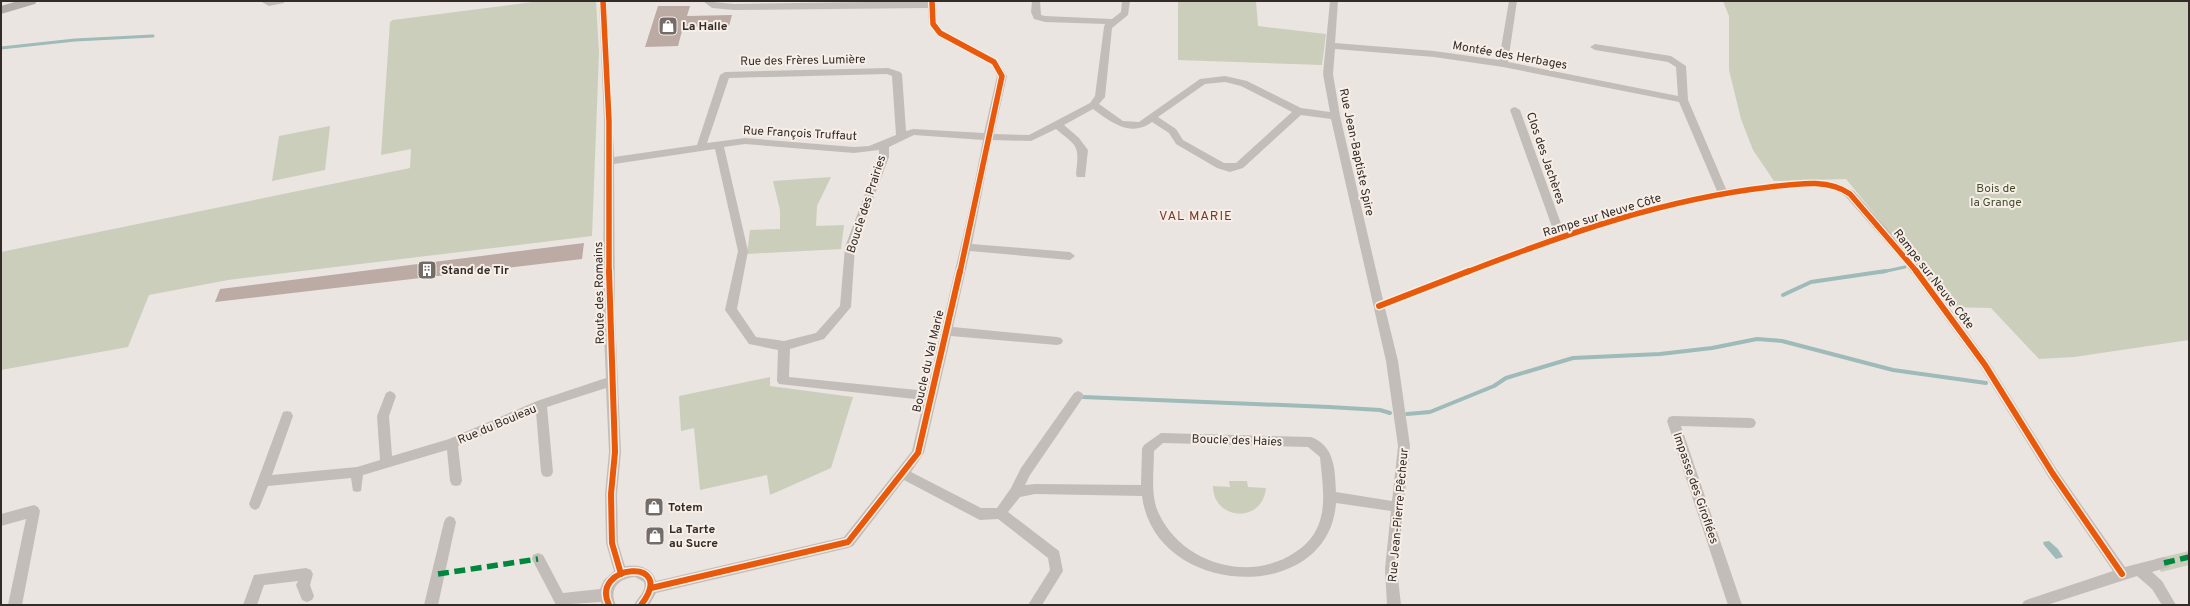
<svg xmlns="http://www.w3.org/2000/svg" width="2190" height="606" font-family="Overpass,sans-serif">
  <rect width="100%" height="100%" fill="#eae5e0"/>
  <g fill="#cbcebb">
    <polygon points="540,1 596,1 599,53 592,236 228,280 149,295 128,347 1,370 1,252 410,168 411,149 381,155 390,22 393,20"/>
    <polygon points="1178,1 1256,1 1258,26 1326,34 1322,65 1178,60"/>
    <polygon points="1723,1 2189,1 2189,340 2074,357 2039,359 1991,308 1951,307 1846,179 1774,181 1753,150 1741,119 1729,70 1729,16"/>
    <polygon points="330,126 325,170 272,181 279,136"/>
    <polygon points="831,177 817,206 816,226 844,225 841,249 747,254 750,230 780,229 780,210 773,181"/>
    <polygon points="770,377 770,386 853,397 831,468 770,495 767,475 700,490 694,428 681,431 679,396"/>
    <path d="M 1229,481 L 1247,481 L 1248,487 L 1266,488 C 1262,525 1213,520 1213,486 L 1230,487 Z"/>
    <polygon points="2189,551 2189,565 2161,572 2155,559"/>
  </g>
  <polygon fill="#9ebab9" points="2049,541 2058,549 2063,557 2056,559 2044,545 2043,542"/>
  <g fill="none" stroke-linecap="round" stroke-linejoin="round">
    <g stroke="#9ebab9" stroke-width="3">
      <polyline points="1,48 75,40 153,36"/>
      <polyline points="1882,272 1905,267"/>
    </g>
    <g stroke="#9ebab9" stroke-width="4">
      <polyline points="1783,295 1811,282 1886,271"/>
      <polyline points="1083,397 1329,407 1380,410 1390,413"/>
      <polyline points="1407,414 1430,412 1494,386 1506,378 1573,358 1660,354 1712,348 1757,339 1782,341 1893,370 1986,383"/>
    </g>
  </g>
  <g fill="#bcaaa4">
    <polygon points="658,6 690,6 687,16 732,15 729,26 683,27 678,46 645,47"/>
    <polygon points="584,243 582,259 215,302 220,289"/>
  </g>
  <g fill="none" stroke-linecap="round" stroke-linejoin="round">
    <g fill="#c3bdb9" fill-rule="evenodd">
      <polygon points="260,1 285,1 284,3 269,6"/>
      <path d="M 599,1 L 607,1 L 614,157 L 697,145 L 720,75 L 725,72 L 888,68 L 900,72 L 902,74 L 906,131 L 913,129 L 984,133 L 997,76 L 991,64 L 937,35 L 929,24 L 928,8 L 734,10 L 712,8 L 703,1 L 734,4 L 936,1 L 937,24 L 943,31 L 997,60 L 1007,76 L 994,134 L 1029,135 L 1090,103 L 1095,96 L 1104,27 L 1105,24 L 1045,22 L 1034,19 L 1031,12 L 1032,1 L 1040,1 L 1041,15 L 1045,16 L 1112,19 L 1121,12 L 1122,1 L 1130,1 L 1128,15 L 1112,28 L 1105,97 L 1099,104 L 1123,121 L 1139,122 L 1200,79 L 1225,76 L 1247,81 L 1301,108 L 1330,112 L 1323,74 L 1330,1 L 1338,1 L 1335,43 L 1434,51 L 1499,60 L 1509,1 L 1517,1 L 1508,62 L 1678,96 L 1676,67 L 1668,62 L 1595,50 L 1590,47 L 1595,44 L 1671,56 L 1686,66 L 1688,100 L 1726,189 L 1813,180 L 1837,183 L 1854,191 L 1913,258 L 1989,362 L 2057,470 L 2125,567 L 2164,557 L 2169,559 L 2170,563 L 2169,567 L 2152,572 L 2162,581 L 2176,605 L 2162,605 L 2152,589 L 2137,576 L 2047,605 L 2022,605 L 2024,601 L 2029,599 L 2113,571 L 2049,478 L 1981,368 L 1905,264 L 1846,197 C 1825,181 1794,188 1770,191 C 1635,206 1511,259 1385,308 L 1398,361 L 1410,446 L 1397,569 L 1401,605 L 1387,605 L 1385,569 L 1391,511 L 1336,503 C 1329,606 1155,599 1142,496 L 1035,494 L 1020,497 L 1008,512 L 1059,551 L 1063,571 L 1042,605 L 1028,605 L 1050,570 L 1048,558 L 998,519 L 980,520 L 976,518 L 904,480 L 853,546 L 848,548 L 656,593 L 649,605 L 634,605 C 638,597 647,591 644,582 L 635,577 C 619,578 608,589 616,605 L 602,605 L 601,602 L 556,605 L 532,559 L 533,555 L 538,553 L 543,555 L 563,593 L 600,589 L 604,580 L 614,571 L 606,543 L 605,494 L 609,452 L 606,388 L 547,407 L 553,472 L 551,476 L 547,477 L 543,476 L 541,472 L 536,412 L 458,446 L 462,481 L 460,485 L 456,486 L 452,485 L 450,481 L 447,450 L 363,475 L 361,491 L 357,492 L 353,491 L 351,478 L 268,486 L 259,508 L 255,510 L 251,508 L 249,504 L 283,412 L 287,411 L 291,412 L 293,416 L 272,475 L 357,467 L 380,460 L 377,416 L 386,393 L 390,391 L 394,393 L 396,396 L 389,416 L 392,456 L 449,439 L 537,401 L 606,378 L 603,316 L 604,121 ZM 1335,49 L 1434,57 L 1503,67 L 1679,102 L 1717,191 L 1632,211 L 1564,232 L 1520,110 L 1515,107 L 1512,108 L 1510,110 L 1555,235 L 1383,300 L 1340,116 L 1333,74 ZM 887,74 L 892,76 L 896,135 L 869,146 L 854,147 L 745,138 L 707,143 L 729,78 ZM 1225,82 L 1241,86 L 1292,112 L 1236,163 L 1224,163 L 1183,140 L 1176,129 L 1158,117 L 1205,84 ZM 1093,109 C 1111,122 1130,138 1152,122 L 1169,133 L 1176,144 L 1217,168 L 1230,172 L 1243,168 L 1301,115 L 1331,119 L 1386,361 L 1398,446 L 1392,501 L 1336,492 C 1335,470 1335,446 1311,437 L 1161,433 L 1144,445 L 1142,449 L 1141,485 L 1035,484 L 1025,485 L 1030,475 L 1082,399 L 1084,396 L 1082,393 L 1078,391 L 1074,393 L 1021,468 L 1011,488 L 997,508 L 981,508 L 911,472 L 924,453 L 951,336 L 1057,345 L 1061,344 L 1063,341 L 1061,338 L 1057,337 L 953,327 L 970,251 L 1070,260 L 1075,256 L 1070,252 L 972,244 L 992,140 L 1031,141 L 1056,129 C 1079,148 1079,145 1076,174 L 1077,177 L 1085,177 L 1088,150 L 1079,138 L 1064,125 ZM 914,135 L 983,140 L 970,206 L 927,391 L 789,377 L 790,349 L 824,339 L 851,307 L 855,247 L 889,157 L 889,147 ZM 745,144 L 854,153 L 879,150 L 879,157 L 845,247 L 840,306 L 816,333 L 784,341 L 756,337 L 737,309 L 748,251 L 724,147 ZM 715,149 L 738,251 L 725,310 L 749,344 L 778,350 L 777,381 L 779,384 L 924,400 L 912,451 L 844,537 L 656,581 C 652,567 638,564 625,566 L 618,543 L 617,494 L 621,452 L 615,316 L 614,164 ZM 1163,443 L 1308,447 L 1320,457 C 1322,480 1327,505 1318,526 C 1313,538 1304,547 1294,553 C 1248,583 1182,563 1159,514 C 1150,496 1154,471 1154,451 Z"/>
      <polygon points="1673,416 1750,418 1754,419 1756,423 1754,427 1750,428 1681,426 1742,605 1728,605 1667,421 1669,417"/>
      <polygon points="34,505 38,507 40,511 22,605 8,605 26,519 1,526 1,514"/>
      <polygon points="450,516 454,518 456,522 438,605 424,605 444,522 446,518"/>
      <polygon points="306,568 311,570 313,574 310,585 314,596 312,600 307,602 302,600 296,585 298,581 264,585 257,605 243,605 254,575"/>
    </g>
    <polygon fill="#b2aca9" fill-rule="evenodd" points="18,1 37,1 35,4 1,14 1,6"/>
    <g stroke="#00873e" stroke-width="5.5" stroke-dasharray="11 5.5" stroke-linecap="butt">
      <polyline points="2164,563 2189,557"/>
      <polyline points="438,574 538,559"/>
    </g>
    <g stroke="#f7efe7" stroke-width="8">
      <g id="cycleway-far1">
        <polyline points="603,1 609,121 609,272"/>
        <polyline points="932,1 933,24 940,33 994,62 1002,76 960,272"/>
        <path d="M 1467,272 C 1565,234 1665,199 1770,187 C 1796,184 1828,178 1850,194 L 1917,272"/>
      </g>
    </g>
    <g stroke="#f7efe7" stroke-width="9">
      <g id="cycleway">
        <polyline points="609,271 615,452 611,494 612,543 621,574"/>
        <polyline points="1916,271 1985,365 2053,474 2122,574"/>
        <polyline points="1379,306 1469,271"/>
        <polyline points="651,588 848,542 918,453 960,271"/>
        <path d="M 609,605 C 589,564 679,556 641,605"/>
      </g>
    </g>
    <use href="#cycleway-far1" stroke="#e8590c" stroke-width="5.5"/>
    <use href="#cycleway" stroke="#e8590c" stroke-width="6"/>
  </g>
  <defs>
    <g id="shop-square" transform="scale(1)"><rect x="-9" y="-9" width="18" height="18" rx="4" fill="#736c68" stroke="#f7efe7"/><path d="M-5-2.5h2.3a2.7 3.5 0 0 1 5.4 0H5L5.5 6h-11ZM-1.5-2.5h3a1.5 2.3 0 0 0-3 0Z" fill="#fff"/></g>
    <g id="building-square" transform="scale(1)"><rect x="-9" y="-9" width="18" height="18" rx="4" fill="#736c68" stroke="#f7efe7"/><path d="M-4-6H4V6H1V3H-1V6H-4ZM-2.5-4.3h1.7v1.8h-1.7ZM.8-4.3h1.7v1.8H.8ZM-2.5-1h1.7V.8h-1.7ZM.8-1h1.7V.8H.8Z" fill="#fff"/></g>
  </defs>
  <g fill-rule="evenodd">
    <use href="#shop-square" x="668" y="26"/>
    <use href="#building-square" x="427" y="270"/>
    <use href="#shop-square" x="654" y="507"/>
    <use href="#shop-square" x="655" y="536"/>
  </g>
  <g text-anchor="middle" stroke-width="4" stroke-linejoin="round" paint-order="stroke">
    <g font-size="12" font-weight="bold" fill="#332b28" stroke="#f7efe7" text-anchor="start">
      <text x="682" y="30">La Halle</text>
      <text x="441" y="274">Stand de Tir</text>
      <text x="668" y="511">Totem</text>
      <text x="669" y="533">La Tarte<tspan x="669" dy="14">au Sucre</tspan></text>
    </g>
    <g font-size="12" fill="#332b28" stroke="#f7efe7">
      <text transform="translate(1510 55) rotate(10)" y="4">Montée des Herbages</text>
      <text transform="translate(803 60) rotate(-1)" y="4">Rue des Frères Lumière</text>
      <text transform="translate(800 133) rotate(3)" y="4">Rue François Truffaut</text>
      <text transform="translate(1357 152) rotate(78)" y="4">Rue Jean-Baptiste Spire</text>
      <text transform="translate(1546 158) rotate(71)" y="4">Clos des Jachères</text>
      <text transform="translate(866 204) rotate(-72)" y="4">Boucle des Prairies</text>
      <text transform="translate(1602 215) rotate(-17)" y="4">Rampe sur Neuve Côte</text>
      <text transform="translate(1934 279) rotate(52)" y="4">Rampe sur Neuve Côte</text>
      <text transform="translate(599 293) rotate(-91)" y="4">Route des Romains</text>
      <text transform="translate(928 361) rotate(-77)" y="4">Boucle du Val Marie</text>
      <text transform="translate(497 424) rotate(-23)" y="4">Rue du Bouleau</text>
      <text transform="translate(1237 440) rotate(2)" y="4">Boucle des Haies</text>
      <text transform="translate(1696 488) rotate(71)" y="4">Impasse des Giroflées</text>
      <text transform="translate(1398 515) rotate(-85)" y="4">Rue Jean-Pierre Pêcheur</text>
    </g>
    <g font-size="12" fill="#444f2e" stroke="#f7efe7">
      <text x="1996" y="192">Bois de<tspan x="1996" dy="14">la Grange</tspan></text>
    </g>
    <g font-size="13" letter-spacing="1" fill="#793a2a" stroke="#f7efe7">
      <text x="1196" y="220">VAL MARIE</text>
    </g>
  </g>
  <rect width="2190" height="606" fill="none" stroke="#332b28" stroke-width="4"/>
</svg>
